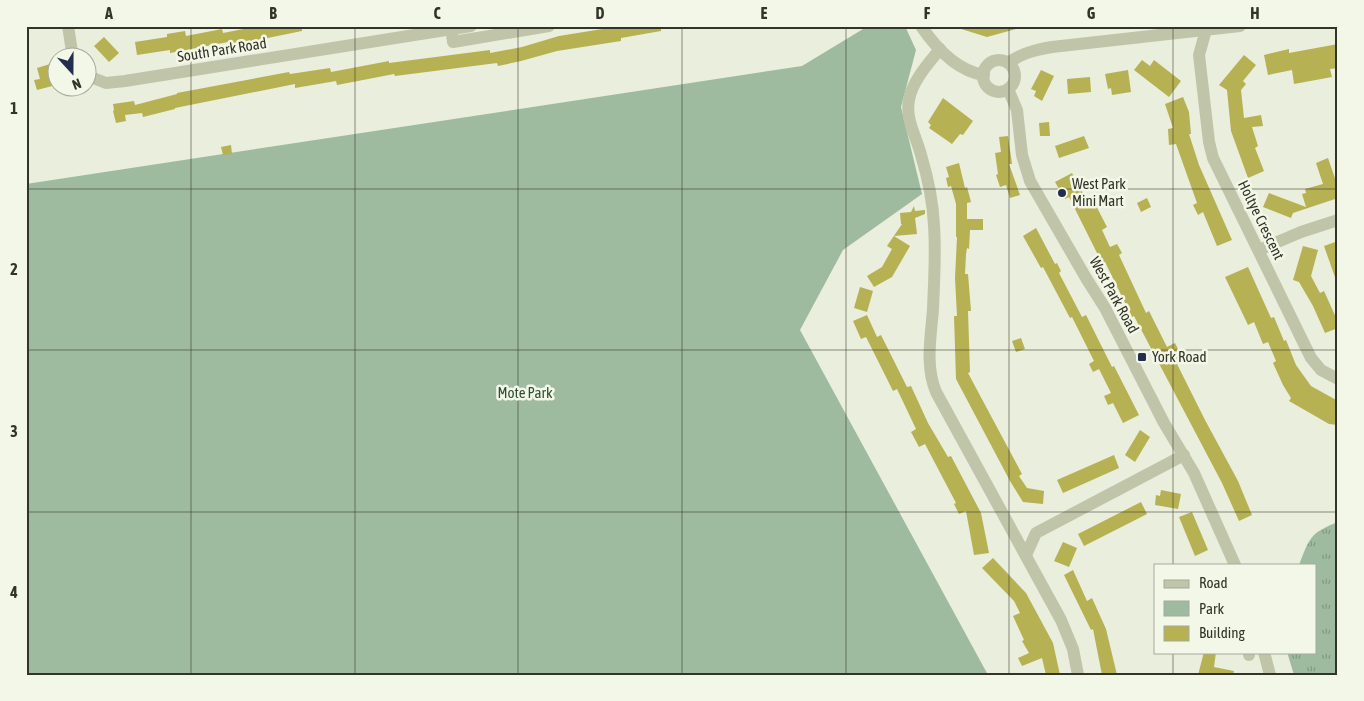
<svg xmlns="http://www.w3.org/2000/svg" width="1364" height="701" font-family="'Asap Condensed',sans-serif">
  <defs>
    <pattern id="grass-tufts" width="24" height="20" patternUnits="userSpaceOnUse" patternTransform="scale(1.25)"><rect width="24" height="20" fill="#9ebb9f"/><path d="M3 7l-1-3M5 7V3M7 7l1-3M15 17l-1-3M17 17v-4M19 17l1-3" fill="none" stroke="#819982"/></pattern>
  </defs>
  <rect width="100%" height="100%" fill="#eaeedc"/>
  <path fill="url(#grass-tufts)" d="M 1338,522 L 1338,675 L 1294,675 L 1287,652 L 1315,652 L 1315,565 L 1299,565 C 1310,537 1310,533 1338,522 Z"/>
  <polygon fill="#9ebb9f" points="868,26 905,26 916,50 901,107 922,194 843,250 800,330 988,675 26,675 26,184 802,66"/>
  <g fill="#b6b153">
    <polygon points="259,26 302,26 302,31 229,46 228,42 170,53 170,50 137,55 135,42 167,37 167,34 185,31 186,36 222,29 223,33"/>
    <polygon points="621,26 661,26 661,31 621,38 621,41 557,51 521,61 498,66 497,63 395,76 394,74 337,85 336,81 295,88 295,84 175,108 175,109 143,117 142,113 125,115 126,121 116,123 113,111 114,110 113,104 134,101 135,105 177,94 177,93 289,72 290,74 330,68 331,72 389,61 389,63 490,50 490,53 522,47 559,36"/>
    <polygon points="959,26 1015,26 1016,29 987,37 958,28"/>
    <polygon points="104,37 119,53 109,62 94,46"/>
    <polygon points="1338,44 1338,68 1330,69 1332,77 1294,84 1292,70 1268,75 1264,55 1289,49 1289,53"/>
    <polygon points="1244,55 1256,65 1243,81 1246,84 1241,90 1244,118 1261,115 1263,126 1252,127 1258,146 1255,148 1264,171 1248,178 1231,131 1227,90 1219,85"/>
    <polygon points="1142,60 1150,66 1154,60 1181,81 1169,97 1134,70"/>
    <polygon points="50,64 56,85 37,90 34,80 40,79 37,68"/>
    <polygon points="1041,70 1054,76 1042,101 1034,96 1036,91 1031,89"/>
    <polygon points="1128,70 1131,92 1112,95 1111,88 1108,89 1105,74"/>
    <polygon points="1090,77 1091,92 1068,94 1067,79"/>
    <polygon points="1183,97 1189,112 1191,134 1189,134 1199,165 1232,240 1217,246 1203,212 1198,215 1193,205 1197,203 1176,144 1169,145 1168,129 1173,128 1165,104"/>
    <polygon points="943,98 973,121 963,135 960,134 952,144 929,128 931,125 928,122"/>
    <polygon points="1049,122 1050,136 1040,136 1039,123"/>
    <polygon points="1008,136 1012,164 1009,164 1020,195 1010,198 1006,185 1000,187 996,175 998,174 995,153 1001,152 999,137"/>
    <polygon points="1084,136 1089,148 1059,158 1055,146"/>
    <polygon points="231,145 232,154 223,155 221,147"/>
    <polygon points="1328,158 1338,187 1338,198 1293,213 1291,218 1263,207 1269,193 1306,207 1302,194 1306,193 1305,189 1323,184 1316,163"/>
    <polygon points="959,163 965,188 967,187 971,202 967,203 967,219 983,219 983,230 970,230 969,249 967,248 966,254 965,274 968,274 971,311 968,311 970,372 968,373 1022,474 1019,476 1027,488 1044,491 1043,504 1023,502 1010,481 956,379 954,316 957,316 955,278 957,237 956,237 956,204 951,186 948,187 946,178 949,177 946,167"/>
    <polygon points="1072,173 1086,199 1091,196 1107,227 1102,230 1110,247 1117,244 1122,253 1119,255 1146,313 1149,311 1167,347 1175,343 1184,361 1177,364 1205,420 1238,481 1252,515 1239,521 1222,483 1134,316 1132,317 1105,262 1102,263 1069,197 1065,199 1055,182"/>
    <polygon points="1147,198 1151,207 1141,212 1137,203"/>
    <polygon points="914,206 915,211 925,210 925,214 915,218 917,234 894,236 910,246 892,277 874,287 867,276 882,267 892,249 887,246 902,224 901,224 900,213 911,212"/>
    <polygon points="1036,228 1055,264 1057,263 1061,271 1059,273 1082,317 1086,315 1112,367 1114,366 1139,415 1123,423 1113,403 1108,405 1104,396 1111,393 1099,369 1093,372 1089,364 1094,361 1072,317 1070,318 1043,267 1041,268 1023,236"/>
    <polygon points="1338,241 1338,280 1336,280 1324,246"/>
    <polygon points="1303,246 1318,250 1311,276 1320,293 1324,291 1338,322 1338,328 1325,333 1313,306 1299,282 1293,280"/>
    <polygon points="1248,267 1271,318 1274,317 1284,341 1286,340 1296,365 1311,386 1338,401 1338,425 1329,424 1289,401 1291,398 1283,385 1273,363 1276,361 1268,342 1263,344 1254,322 1248,325 1225,277"/>
    <polygon points="860,287 873,291 867,312 854,308"/>
    <polygon points="867,315 877,337 881,335 907,387 911,386 928,423 948,457 951,456 981,513 989,553 974,555 966,511 959,514 954,504 956,503 925,444 919,447 911,432 916,429 897,389 893,391 866,337 861,339 853,321"/>
    <polygon points="1021,338 1025,349 1016,352 1012,341"/>
    <polygon points="1140,430 1150,437 1135,462 1125,455"/>
    <polygon points="1114,455 1119,468 1063,493 1057,480"/>
    <polygon points="1161,490 1181,494 1178,509 1155,505 1156,495 1160,496"/>
    <polygon points="1141,502 1147,514 1084,546 1078,534"/>
    <polygon points="1192,512 1208,550 1195,556 1179,517"/>
    <polygon points="1063,542 1077,548 1069,567 1054,561"/>
    <polygon points="993,558 1026,593 1053,643 1060,675 1046,675 1042,658 1022,666 1018,658 1029,653 1022,641 1024,640 1013,616 1020,613 1014,601 982,568"/>
    <polygon points="1073,570 1087,601 1092,598 1106,629 1117,675 1102,675 1093,629 1091,630 1064,575"/>
    <polygon points="1204,652 1216,652 1214,667 1234,671 1233,675 1198,675"/>
  </g>
  <g fill="none" stroke-linecap="round" stroke-linejoin="round">
    <g stroke="#c0c5aa" stroke-width="12">
      <polyline points="68,26 73,58"/>
      <polyline points="451,26 453,42 549,26"/>
      <path d="M 921,26 C 936,48 957,71 984,75"/>
      <polyline points="1206,30 1199,55 1209,142 1213,158 1311,358 1321,370 1338,379"/>
      <path d="M 940,49 C 929,63 912,81 909,100 C 905,119 917,138 921,155 C 928,178 933,202 934,226 C 936,254 934,282 933,309 C 931,336 925,366 936,392 L 1061,620 L 1073,649 L 1078,675"/>
      <circle cx="999" cy="76" r="16"/>
      <path d="M 1008,63 C 1022,53 1035,50 1052,47 L 1240,26"/>
      <polyline points="88,76 106,83 125,81 471,26"/>
      <polyline points="1008,89 1017,110 1022,155 1030,181 1086,278 1105,308 1164,423 1194,473 1235,565"/>
      <polyline points="1259,250 1301,232 1338,220"/>
      <polyline points="1026,555 1036,533 1184,455"/>
      <polyline points="1249,652 1249,655"/>
      <polyline points="1264,652 1270,675"/>
    </g>
  </g>
  <path fill="none" stroke="#333328" stroke-width="1" stroke-opacity="0.55" d="M 191,26 L 191,675M 355,26 L 355,675M 518,26 L 518,675M 682,26 L 682,675M 846,26 L 846,675M 1009,26 L 1009,675M 1173,26 L 1173,565M 26,189 L 1338,189M 26,350 L 1338,350M 26,512 L 1338,512M 1173,652 L 1173,675"/>
  <g fill="#232d4f" stroke="#f3f7e8" stroke-width="2">
    <circle cx="1062" cy="193" r="5"/>
    <rect x="1137" y="352" width="10" height="10" rx="2.5"/>
  </g>
  <g text-anchor="middle" stroke-width="5" stroke-linejoin="round" paint-order="stroke">
    <g font-size="15" fill="#333328" stroke="#f3f7e8">
      <text transform="translate(222 50) rotate(-9)" y="5">South Park Road</text>
      <text transform="translate(1261 220) rotate(64)" y="5">Holtye Crescent</text>
      <text transform="translate(1114 295) rotate(61)" y="5">West Park Road</text>
    </g>
    <g font-size="15" fill="#333328" stroke="#f3f7e8" text-anchor="start">
      <text x="1072" y="189">West Park<tspan x="1072" dy="17">Mini Mart</tspan></text>
      <text x="1152" y="362">York Road</text>
    </g>
    <g font-size="15" fill="#2f4e32" stroke="#f3f7e8">
      <text x="525" y="398">Mote Park</text>
    </g>
  </g>
  <rect width="1364" height="701" fill="none" stroke="#f3f7e8" stroke-width="55"/>
  <rect x="1154" y="564" width="162" height="90" fill="#f3f7e8" stroke="#a6a99b"/>
  <rect x="1164" y="580" width="25" height="8" fill="#c0c5aa" stroke="#a6a99b"/>
  <text x="1199" y="588" font-size="15" fill="#333328">Road</text>
  <rect x="1164" y="601" width="25" height="15" fill="#9ebb9f" stroke="#a6a99b"/>
  <text x="1199" y="614" font-size="15" fill="#333328">Park</text>
  <rect x="1164" y="626" width="25" height="15" fill="#b6b153" stroke="#a6a99b"/>
  <text x="1199" y="638" font-size="15" fill="#333328">Building</text>
  <g transform="translate(72 72) rotate(159)"><circle r="24" fill="#f3f7e8" stroke="#a6a99b"/>
  <path d="M0-4L9 19L0 12L-9 19Z" fill="#232d4f"/>
  <text y="-8" font-size="14" font-weight="bold" text-anchor="middle" fill="#333328">N</text>
  </g>
  <rect x="28" y="28" width="1308" height="646" fill="none" stroke="#333328" stroke-width="2"/>
  <g font-size="16" text-anchor="middle" font-weight="bold" fill="#333328">
    <text x="109" y="19">A</text>
    <text x="273" y="19">B</text>
    <text x="437" y="19">C</text>
    <text x="600" y="19">D</text>
    <text x="764" y="19">E</text>
    <text x="927" y="19">F</text>
    <text x="1091" y="19">G</text>
    <text x="1255" y="19">H</text>
    <text x="14" y="114">1</text>
    <text x="14" y="275">2</text>
    <text x="14" y="437">3</text>
    <text x="14" y="598">4</text>
  </g>
</svg>
